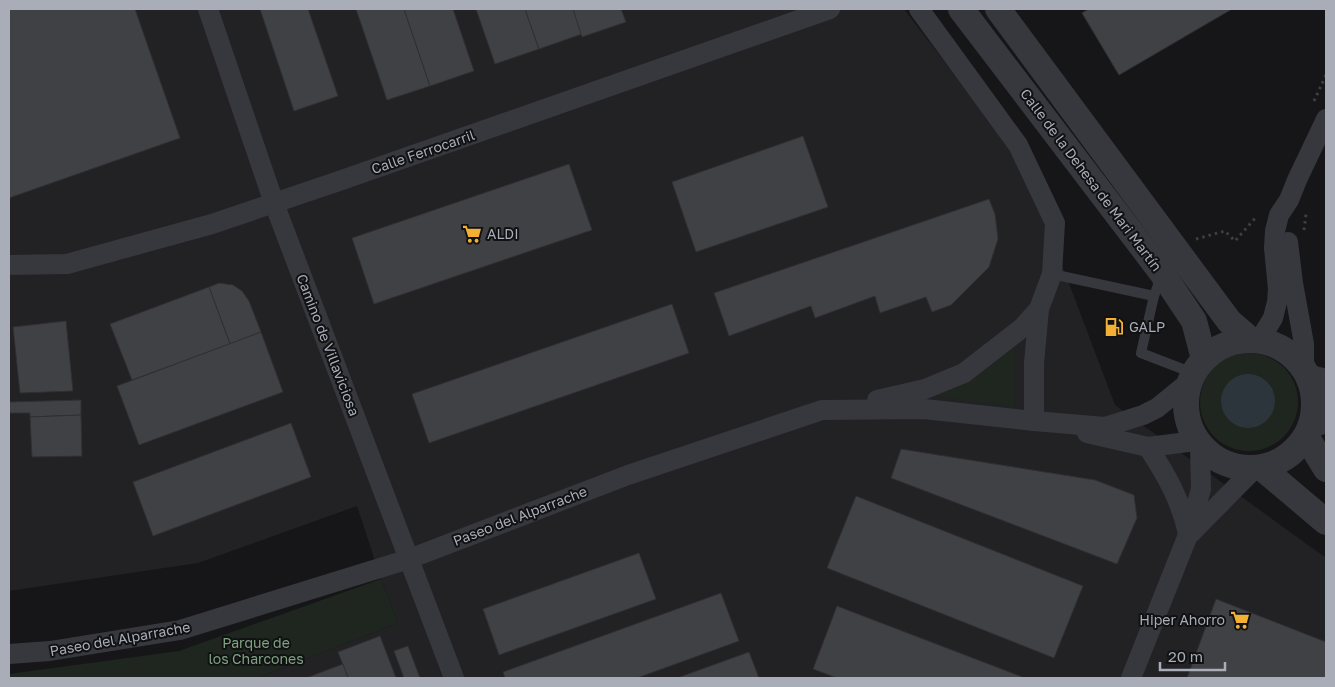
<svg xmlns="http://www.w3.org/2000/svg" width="1335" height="687" font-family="'Golos Text',sans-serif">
  <rect width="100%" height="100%" fill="#161618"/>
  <polygon fill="#222225" points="9,9 904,9 1025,167 1115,405 1326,558 1326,678 257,678 398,623 381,579 357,506 198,563 9,591"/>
  <g fill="#1e261f">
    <polygon points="1015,341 1014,407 934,396"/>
    <circle cx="1249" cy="402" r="49"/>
    <polygon points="381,579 398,623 257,678 9,678 9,674 179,651"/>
  </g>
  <circle fill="#2c353c" cx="1248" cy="401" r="27"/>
  <g fill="#404145" stroke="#303034">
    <polygon points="9,9 135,9 180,138 9,198"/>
    <polygon points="260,9 308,9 338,96 294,111"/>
    <polygon points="356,9 404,9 430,86 387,100"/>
    <polygon points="404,9 453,9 474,71 430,86"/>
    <polygon points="476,9 525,9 539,49 495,64"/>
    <polygon points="525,9 573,9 582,34 539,49"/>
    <polygon points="573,9 621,9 626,22 582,37"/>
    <polygon points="1089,9 1232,9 1119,75 1082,13"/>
    <polygon points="803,136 828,207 696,252 672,182"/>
    <polygon points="569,164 592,230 374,304 352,238"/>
    <polygon points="989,199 995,214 998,239 989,267 951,305 932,312 926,297 880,313 875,296 815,318 811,306 729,336 714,293"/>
    <polygon points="219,283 233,285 242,291 249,301 261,332 230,344 209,287"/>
    <polygon points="209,287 230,344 132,380 110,324"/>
    <polygon points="672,304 689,353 429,443 412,394"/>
    <polygon points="66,321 73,391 20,393 13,327"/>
    <polygon points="261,332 283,392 139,445 117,386"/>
    <polygon points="81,400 81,415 30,417 30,413 9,413 9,402"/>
    <polygon points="81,415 82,456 32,457 30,417"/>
    <polygon points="291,423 311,477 153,536 133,482"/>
    <polygon points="901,449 1095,480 1134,495 1137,518 1117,564 891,478"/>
    <polygon points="856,496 1083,586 1054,658 827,568"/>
    <polygon points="639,553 656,599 499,655 483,609"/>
    <polygon points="721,593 739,641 637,678 505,678 503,672"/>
    <polygon points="1216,599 1326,642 1326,678 1187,678"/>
    <polygon points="837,606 1025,678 837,678 813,669"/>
    <polygon points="380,636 396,678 348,678 338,652"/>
    <polygon points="408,646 420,678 404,678 394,651"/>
    <polygon points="749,652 759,678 677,678"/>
    <polygon points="343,664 348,678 306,678"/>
  </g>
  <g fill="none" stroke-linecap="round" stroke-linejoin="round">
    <g stroke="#3d3f44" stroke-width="3" stroke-dasharray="2.5 4" stroke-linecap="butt">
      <polyline points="1314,101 1326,75"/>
      <polyline points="1304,230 1306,214"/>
      <polyline points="1196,239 1225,231 1235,241 1257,216"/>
    </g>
    <g stroke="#37383d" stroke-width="10">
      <polyline points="1052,274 1154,296"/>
      <polyline points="1161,277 1154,296 1141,353 1193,373"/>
    </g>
    <g stroke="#37383d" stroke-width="20">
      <polyline points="208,9 274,203 454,678"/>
      <polyline points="919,9 1018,145 1055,223 1052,274 1039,309 1034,363 1034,421"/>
      <polyline points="1288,242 1293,283 1304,344 1304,370"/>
      <polyline points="9,265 67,264 212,224 339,181 830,9"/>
      <polyline points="1259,341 1273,318 1277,302 1278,289 1274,248 1275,231 1279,215 1289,200 1297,180 1326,119"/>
      <polyline points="1307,374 1326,379"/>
      <polyline points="877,400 925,389 964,373 1022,328 1039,309"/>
      <polyline points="1310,429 1326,423"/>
      <polyline points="1087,433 1148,447 1196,441"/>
      <path d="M 1148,447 C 1167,476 1180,499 1188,533"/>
      <polyline points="1190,534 1254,469"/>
      <polyline points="9,654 50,651 180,630 409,559 628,475 822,410 924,409 1034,421 1105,427 1143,415 1157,408 1189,382"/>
      <polyline points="1131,678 1188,535 1201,489 1200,446"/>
    </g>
    <g stroke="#37383d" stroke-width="26">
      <polyline points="961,9 1162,273 1194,321 1204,359"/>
      <polyline points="998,9 1229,321 1251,340"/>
      <circle cx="1250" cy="404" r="64"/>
      <polyline points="1306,436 1326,469"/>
      <polyline points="1262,468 1326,522"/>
    </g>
  </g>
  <defs>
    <g id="supermarket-bare" transform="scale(1.5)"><path d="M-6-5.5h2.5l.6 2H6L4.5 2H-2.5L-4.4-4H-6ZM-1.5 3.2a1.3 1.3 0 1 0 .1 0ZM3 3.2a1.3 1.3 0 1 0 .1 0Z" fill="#f2b134" stroke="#111113" stroke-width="2.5" paint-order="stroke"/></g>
    <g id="fuel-bare" transform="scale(1.5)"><path d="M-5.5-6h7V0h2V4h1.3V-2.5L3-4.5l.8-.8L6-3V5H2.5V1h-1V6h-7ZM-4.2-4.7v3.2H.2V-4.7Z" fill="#f2b134" stroke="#111113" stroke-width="2.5" paint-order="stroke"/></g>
  </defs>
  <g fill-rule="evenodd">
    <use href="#supermarket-bare" x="472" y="234"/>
    <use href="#fuel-bare" x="1114" y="327"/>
    <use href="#supermarket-bare" x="1240" y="620"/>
  </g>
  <g text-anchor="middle" stroke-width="4" stroke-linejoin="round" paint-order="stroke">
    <g font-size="14" fill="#a8adb8" stroke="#111113">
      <text transform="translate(423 152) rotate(-19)" y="5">Calle Ferrocarril</text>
      <text transform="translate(1091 180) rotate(53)" y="5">Calle de la Dehesa de Mari Martín</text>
      <text transform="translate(328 345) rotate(69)" y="5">Camino de Villaviciosa</text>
      <text transform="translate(520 516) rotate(-21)" y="5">Paseo del Alparrache</text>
      <text transform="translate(120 639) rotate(-10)" y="5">Paseo del Alparrache</text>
    </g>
    <g font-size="14" fill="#a8adb8" stroke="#111113" text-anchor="start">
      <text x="487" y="239">ALDI</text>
      <text x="1129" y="332">GALP</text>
      <text x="1225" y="625" text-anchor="end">Hiper Ahorro</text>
    </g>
    <g font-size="14" fill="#7fa381" stroke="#111113">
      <text x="256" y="648">Parque de<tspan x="256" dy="16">los Charcones</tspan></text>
    </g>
  </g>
  <rect width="1335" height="687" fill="none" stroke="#a8adb8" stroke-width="20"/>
  <path d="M1160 662v8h65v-8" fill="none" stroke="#a8adb8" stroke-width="2.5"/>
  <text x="1168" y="662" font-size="15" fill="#a8adb8" stroke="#111113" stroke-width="4" paint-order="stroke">20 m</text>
</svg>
